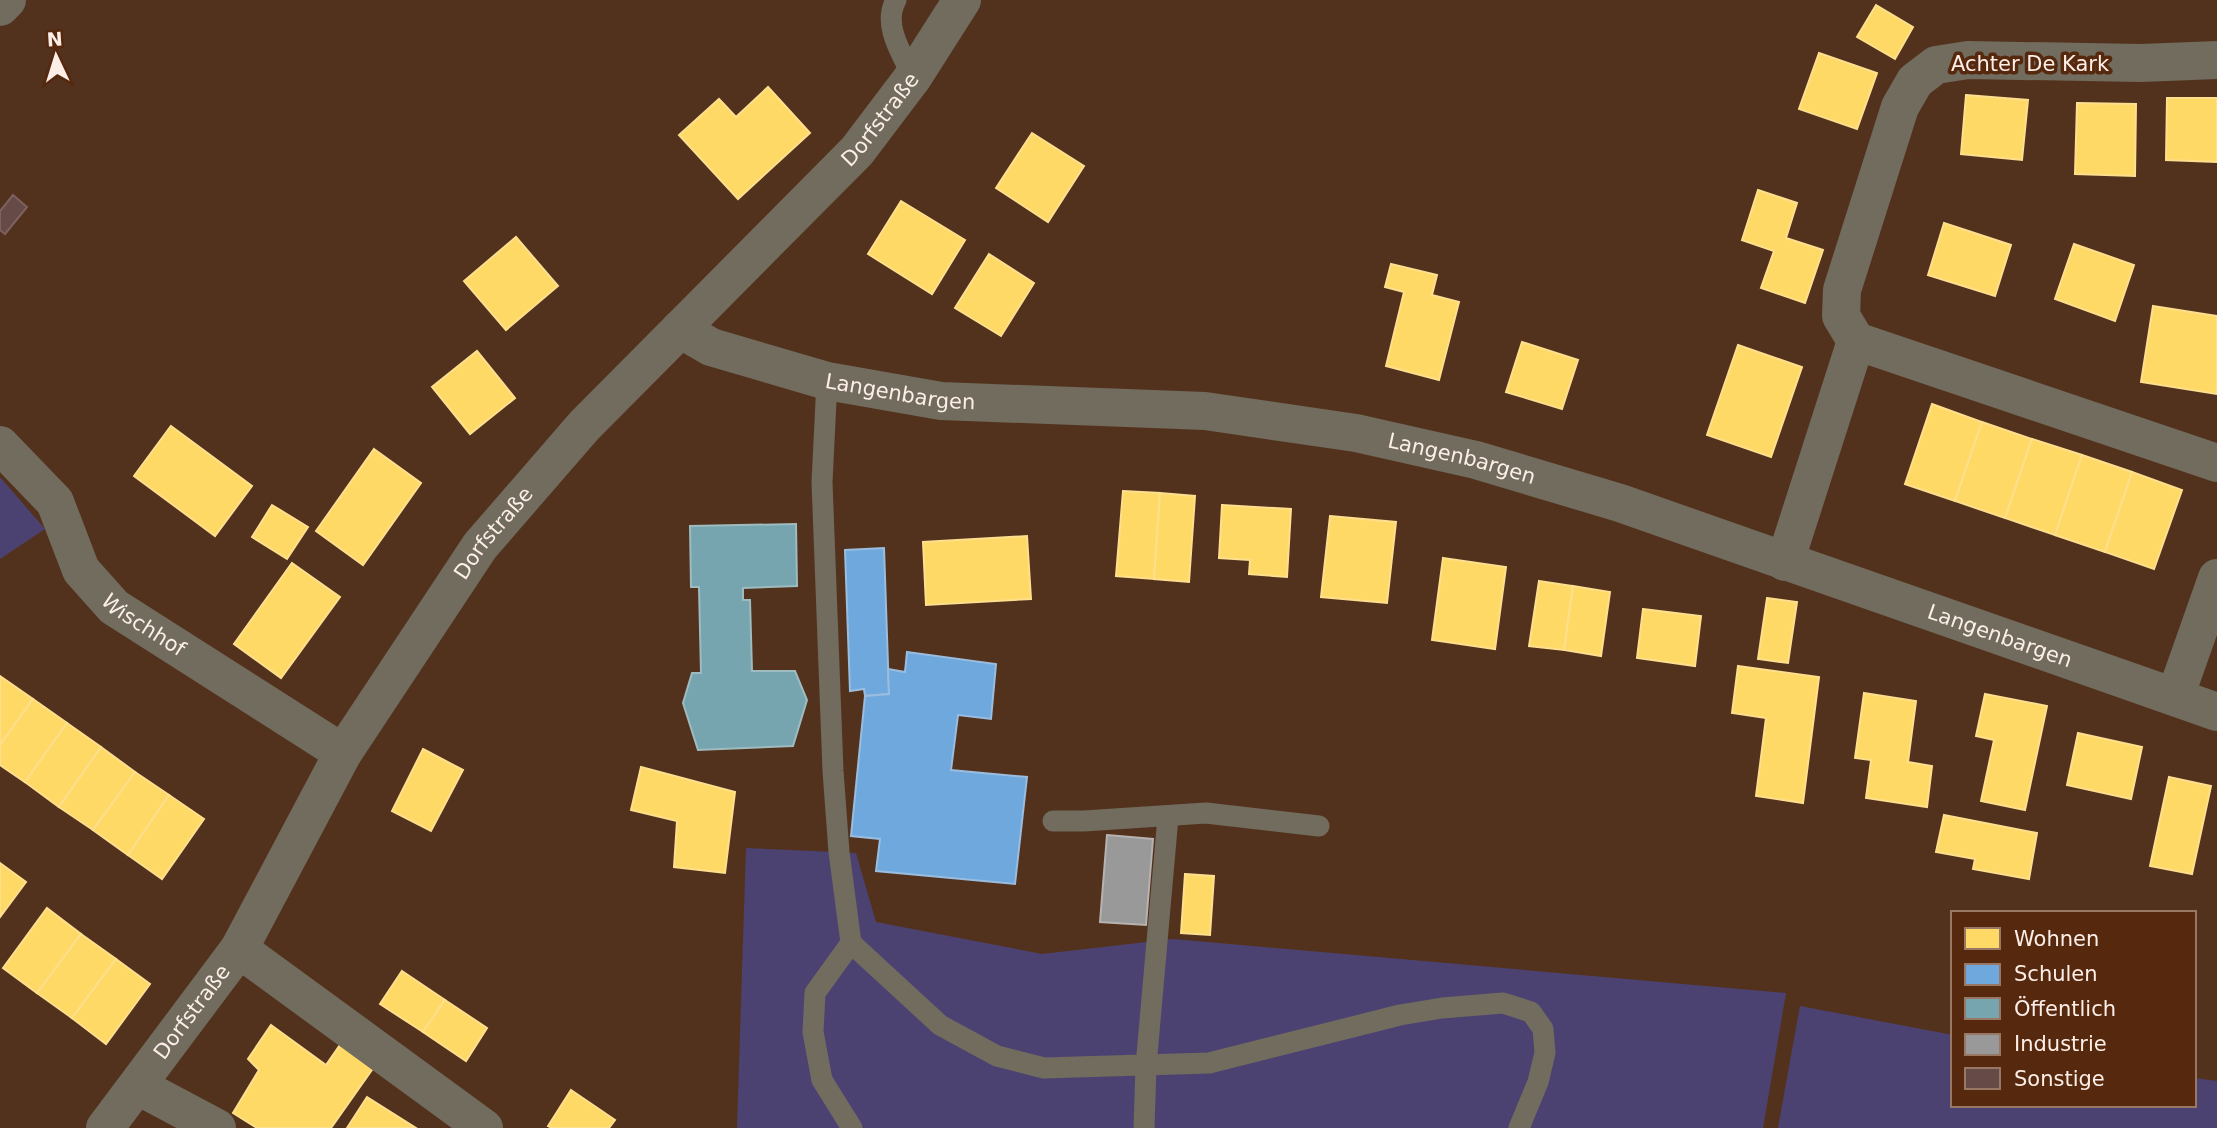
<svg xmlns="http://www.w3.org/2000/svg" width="2217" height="1128" font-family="'DejaVu Sans',sans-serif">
  <rect width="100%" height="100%" fill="#53321d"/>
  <g fill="#4c4272">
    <polygon points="0,477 45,529 0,559"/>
    <polygon points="746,848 856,853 876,922 1042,954 1173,939 1786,993 1763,1128 737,1128"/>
    <polygon points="1800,1006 1953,1035 1953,1105 2194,1105 2194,1078 2217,1081 2217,1128 1778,1128"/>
  </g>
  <g fill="#ffd966" stroke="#fedf8d" stroke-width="2">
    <polygon points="1876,5 1913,27 1895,59 1857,37"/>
    <polygon points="1819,53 1877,73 1857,129 1799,109"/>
    <polygon points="768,87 810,133 738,199 679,135 719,99 736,117"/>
    <polygon points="1966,95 2028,100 2022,160 1961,154"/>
    <polygon points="2167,98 2217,98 2217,162 2166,160"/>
    <polygon points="2077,103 2136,104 2135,176 2075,174"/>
    <polygon points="1032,133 1084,166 1048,222 996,188"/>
    <polygon points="1758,190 1797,203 1786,238 1823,250 1805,303 1761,288 1774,251 1742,240"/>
    <polygon points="901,201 965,240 932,294 868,254"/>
    <polygon points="1944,223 2011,245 1995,296 1928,275"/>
    <polygon points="516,237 558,286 506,330 464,281"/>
    <polygon points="2074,244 2134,265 2115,321 2055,299"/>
    <polygon points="989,254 1034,283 1001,336 955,308"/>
    <polygon points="1391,264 1437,275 1432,295 1459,302 1439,380 1386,366 1404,292 1385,287"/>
    <polygon points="2153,306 2217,316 2217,394 2141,382"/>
    <polygon points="1522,342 1578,360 1562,409 1506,392"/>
    <polygon points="1738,345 1802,367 1771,457 1707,435"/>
    <polygon points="477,351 515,398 470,434 432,387"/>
    <polygon points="1932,404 1982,422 1955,501 1905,484"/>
    <polygon points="1982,422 2032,439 2005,518 1955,501"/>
    <polygon points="171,426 252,486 215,536 134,476"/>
    <polygon points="2032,439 2082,455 2055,535 2005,518"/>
    <polygon points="374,449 421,483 363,565 316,531"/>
    <polygon points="2082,455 2132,472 2105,552 2055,535"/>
    <polygon points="2132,472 2182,490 2154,569 2105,552"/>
    <polygon points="1123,491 1160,493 1154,579 1116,576"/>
    <polygon points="1160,493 1195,496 1189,582 1154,579"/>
    <polygon points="272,505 308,527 287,559 252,537"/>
    <polygon points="1222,505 1291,509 1287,577 1249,574 1250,560 1219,558"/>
    <polygon points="1330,516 1396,522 1387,603 1321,597"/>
    <polygon points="1027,536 1031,599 926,605 923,542"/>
    <polygon points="1443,558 1506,567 1495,649 1432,640"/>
    <polygon points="292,563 340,597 281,678 234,644"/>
    <polygon points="1539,581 1573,586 1564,650 1529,646"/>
    <polygon points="1573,586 1610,592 1601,656 1564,650"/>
    <polygon points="1767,598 1797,602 1788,663 1758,659"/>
    <polygon points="1643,609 1701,616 1695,666 1637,658"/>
    <polygon points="1738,666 1819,677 1803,803 1756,796 1766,718 1732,713"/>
    <polygon points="0,676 33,699 0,745"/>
    <polygon points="1864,693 1916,701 1908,762 1932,766 1927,807 1866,798 1871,760 1855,758"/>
    <polygon points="1985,694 2047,706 2025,810 1981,801 1994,740 1976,736"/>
    <polygon points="33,699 67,723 25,782 0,765 0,745"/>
    <polygon points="67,723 101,747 59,807 25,782"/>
    <polygon points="2078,733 2142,747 2131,799 2067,785"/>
    <polygon points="101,747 135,772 93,830 59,807"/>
    <polygon points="423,749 463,770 431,831 392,811"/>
    <polygon points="641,767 735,792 725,873 674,867 677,821 631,810"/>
    <polygon points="135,772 169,795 128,855 93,830"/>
    <polygon points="2169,777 2211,786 2192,874 2150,866"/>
    <polygon points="169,795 204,819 162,879 128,855"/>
    <polygon points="1944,815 2037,833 2029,879 1973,869 1975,859 1936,852"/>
    <polygon points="0,863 26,882 0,917"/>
    <polygon points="1185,874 1214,876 1210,935 1181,933"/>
    <polygon points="47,908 81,934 37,993 3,968"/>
    <polygon points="81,934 116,959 72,1018 37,993"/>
    <polygon points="116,959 150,984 106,1044 72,1018"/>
    <polygon points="402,971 445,1000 423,1032 380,1004"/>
    <polygon points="445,1000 487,1028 466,1061 423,1032"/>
    <polygon points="271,1025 326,1065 342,1042 374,1067 331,1128 257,1128 233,1113 259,1070 248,1059"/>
    <polygon points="571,1090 615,1120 609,1128 552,1128 548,1126"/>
    <polygon points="367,1097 416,1128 347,1128"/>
  </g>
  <g fill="#6fa8dc" stroke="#9abddf" stroke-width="2">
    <polygon points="884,548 889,694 865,696 864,689 850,691 845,550"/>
    <polygon points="907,652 996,664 991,719 958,715 951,770 1027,777 1015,884 876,871 880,839 851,836 865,696 889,694 888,669 905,672"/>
  </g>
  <polygon fill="#76a5af" stroke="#9ebbc0" stroke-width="2" points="796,524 797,586 743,588 743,600 750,600 752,671 795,671 807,700 793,746 698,750 683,703 692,673 701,673 699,587 691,587 690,526"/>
  <polygon fill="#999" stroke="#b7b2b0" stroke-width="2" points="1107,835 1153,839 1146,925 1100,922"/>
  <polygon fill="#654a47" stroke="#7d615e" stroke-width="2" points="13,195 27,207 5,234 0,230 0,211"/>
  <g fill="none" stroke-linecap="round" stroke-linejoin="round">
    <g stroke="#716c5e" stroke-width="21">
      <path d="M 896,0 C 882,25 902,54 913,77"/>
      <polyline points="827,381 822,482 833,771 839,852 851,943 940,1025 997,1056 1044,1068 1209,1063 1400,1015 1442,1008 1503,1003 1531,1012 1543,1029 1545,1053 1538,1082 1519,1128"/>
      <polyline points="1053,821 1084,821 1206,813 1319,826"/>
      <polyline points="851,943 815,993 813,1032 822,1080 852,1128"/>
      <polyline points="1144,1128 1146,1066 1168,817"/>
    </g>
    <g stroke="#716c5e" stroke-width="38">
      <polyline points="0,7 7,0"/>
      <polyline points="2217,60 2141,63 1968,60 1936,65 1915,81 1900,107 1842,290 1841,316 1856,341 2217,463"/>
      <path id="s1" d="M 680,329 L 711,347 L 827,381 L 941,401 L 1205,411 L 1356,433 L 1476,460 L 1620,503 L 2217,712"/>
      <path id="s2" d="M 0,445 L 55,502 L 81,570 L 114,607 L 343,753"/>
      <polyline points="1785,562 1856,341"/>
      <polyline points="2175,697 2217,578"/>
      <polyline points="239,949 484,1128"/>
      <polyline points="138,1086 217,1128"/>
      <path id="s3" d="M 105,1128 L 239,949 L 343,753 L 480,546 L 584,426 L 857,151 L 913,77 L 962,0"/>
    </g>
  </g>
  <g text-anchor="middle" stroke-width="7" stroke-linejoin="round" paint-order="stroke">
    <g font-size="21" fill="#fdeee7" stroke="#56280e">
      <text x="2030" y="71">Achter De Kark</text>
      <text dy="7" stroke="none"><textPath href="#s3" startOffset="1279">Dorfstraße</textPath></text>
      <text dy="7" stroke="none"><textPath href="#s1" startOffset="231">Langenbargen</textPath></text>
      <text dy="7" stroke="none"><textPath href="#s1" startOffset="798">Langenbargen</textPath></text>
      <text dy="7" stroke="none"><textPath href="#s3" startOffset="712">Dorfstraße</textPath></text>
      <text dy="7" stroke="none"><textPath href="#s2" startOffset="236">Wischhof</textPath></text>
      <text dy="7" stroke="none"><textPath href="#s1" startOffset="1365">Langenbargen</textPath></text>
      <text dy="7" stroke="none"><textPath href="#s3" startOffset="145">Dorfstraße</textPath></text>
    </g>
  </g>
  <rect x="1951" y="911" width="245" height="196" fill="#56280e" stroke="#997765" stroke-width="2"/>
  <rect x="1965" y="928" width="35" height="21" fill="#ffd966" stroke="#997765" stroke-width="2"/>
  <text x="2014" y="946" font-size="21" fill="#fdeee7">Wohnen</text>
  <rect x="1965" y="964" width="35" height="21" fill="#6fa8dc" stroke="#997765" stroke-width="2"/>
  <text x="2014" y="981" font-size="21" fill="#fdeee7">Schulen</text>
  <rect x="1965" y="998" width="35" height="21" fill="#76a5af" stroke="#997765" stroke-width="2"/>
  <text x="2014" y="1016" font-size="21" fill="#fdeee7">Öffentlich</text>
  <rect x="1965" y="1034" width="35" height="21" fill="#999999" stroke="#997765" stroke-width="2"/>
  <text x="2014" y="1051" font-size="21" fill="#fdeee7">Industrie</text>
  <rect x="1965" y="1068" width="35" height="21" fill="#654a47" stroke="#997765" stroke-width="2"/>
  <text x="2014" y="1086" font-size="21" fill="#fdeee7">Sonstige</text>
  <g transform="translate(56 56) rotate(356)" stroke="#56280e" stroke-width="5" paint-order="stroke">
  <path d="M0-5L12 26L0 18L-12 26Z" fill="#fdeee7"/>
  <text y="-10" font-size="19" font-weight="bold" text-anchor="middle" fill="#fdeee7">N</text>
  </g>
</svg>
